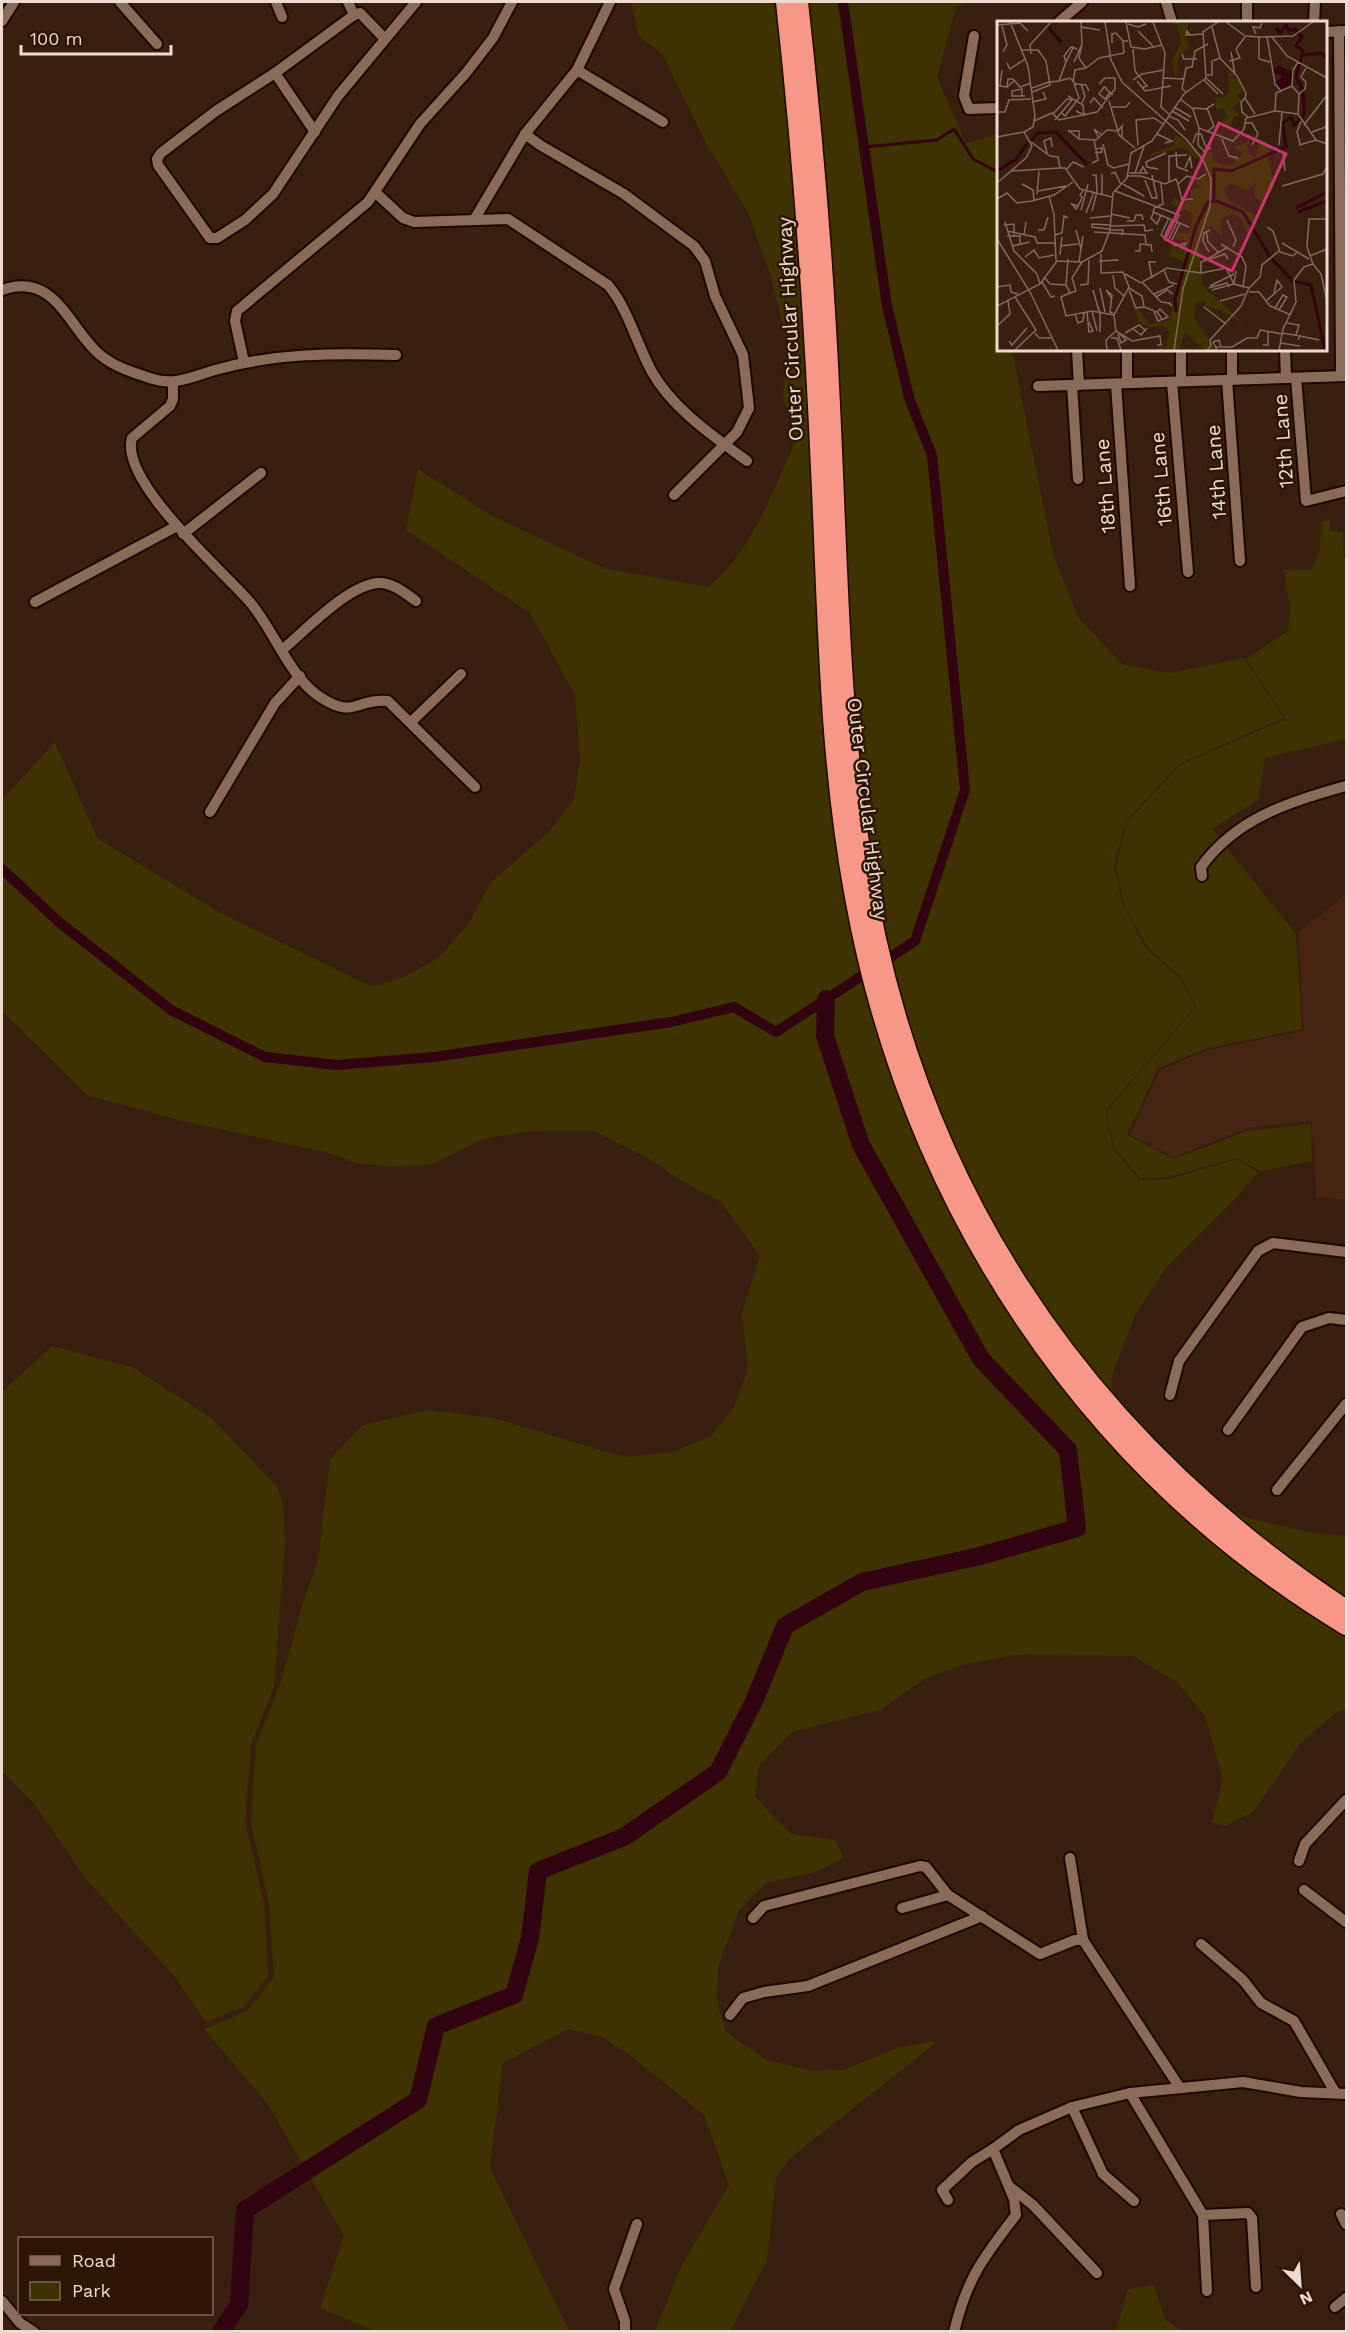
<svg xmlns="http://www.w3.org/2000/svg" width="1348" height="2333" font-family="'Work Sans',sans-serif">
  <rect width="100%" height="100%" fill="#391f0f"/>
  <polygon fill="#462612" points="1346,894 1346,1200 1316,1197 1312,1121 1247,1128 1174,1157 1130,1134 1160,1070 1208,1050 1304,1031 1298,933"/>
  <g fill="#3f3201">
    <path d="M 631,2 L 968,2 L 956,7 L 937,77 L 966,144 L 998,133 L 998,350 L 1012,350 L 1053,554 L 1078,617 L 1122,664 L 1169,673 L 1244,658 L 1284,718 L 1179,764 L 1126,821 L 1114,865 L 1123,906 L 1147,950 L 1180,978 L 1195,1007 L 1106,1110 L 1113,1148 L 1139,1180 L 1169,1179 L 1237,1159 L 1258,1172 L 1240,1194 L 1165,1269 L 1135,1315 L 1112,1375 L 1111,1414 L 1127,1461 L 1172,1491 L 1248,1518 L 1313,1533 L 1346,1536 L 1346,1709 L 1335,1713 L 1300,1744 L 1254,1811 L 1225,1826 L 1212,1822 L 1223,1779 L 1205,1716 L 1176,1681 L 1133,1656 L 1016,1655 L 965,1664 L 926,1678 L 880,1710 L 792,1732 L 759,1766 L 755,1797 L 791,1834 L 835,1840 L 844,1858 L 815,1872 L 766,1883 L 739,1910 L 718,1967 L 717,2001 L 726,2032 L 766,2060 L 812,2071 L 844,2070 L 899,2047 L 938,2041 L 789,2159 L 776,2178 L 767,2260 L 730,2331 L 655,2331 L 681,2267 L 729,2185 L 704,2115 L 630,2055 L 602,2037 L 568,2029 L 503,2063 L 490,2168 L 569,2331 L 377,2332 L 320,2308 L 344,2236 L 268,2104 L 204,2029 L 247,2011 L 274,1977 L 269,1903 L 251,1822 L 256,1745 L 280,1685 L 303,1603 L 318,1561 L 330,1459 L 363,1425 L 429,1410 L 494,1418 L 624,1457 L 673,1452 L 711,1436 L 734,1407 L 748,1370 L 742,1313 L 760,1256 L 721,1202 L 682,1181 L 648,1158 L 594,1131 L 531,1131 L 483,1139 L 433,1164 L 397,1167 L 356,1163 L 329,1153 L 183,1121 L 87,1095 L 2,1011 L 2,800 L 55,742 L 97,838 L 219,912 L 372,987 L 404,977 L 438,958 L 468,925 L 490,883 L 549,832 L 574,799 L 580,759 L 575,695 L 530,613 L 406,530 L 418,469 L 492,516 L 606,569 L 709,587 C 753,548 773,492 796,439 L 783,397 L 787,341 L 770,273 L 748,213 L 706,143 L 663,55 L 638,35 Z"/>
    <polygon points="1330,520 1331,531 1343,532 1344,558 1346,558 1346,739 1265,758 1258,800 1212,829 1296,934 1302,1029 1208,1048 1158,1068 1127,1135 1174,1159 1247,1131 1311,1124 1312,1161 1261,1171 1237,1158 1168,1177 1140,1178 1114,1147 1107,1111 1196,1007 1181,977 1149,949 1124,906 1116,865 1127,822 1180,765 1286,719 1246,659 1288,631 1290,610 1284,570 1312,569 1319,553 1322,521"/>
    <polygon points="52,1346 132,1367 211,1418 277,1486 283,1504 285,1543 274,1687 251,1744 245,1822 264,1904 268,1976 244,2007 206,2022 175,1977 86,1879 35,1805 2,1771 2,1392"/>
    <polygon points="1154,2285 1165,2320 1183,2331 1116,2331 1128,2289"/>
  </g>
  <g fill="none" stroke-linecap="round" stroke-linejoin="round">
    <polyline stroke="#320310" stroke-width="3" points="864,147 937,140 954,129 973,159 998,172"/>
    <polyline stroke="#320310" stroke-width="10" points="2,869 59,922 171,1010 265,1057 336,1065 434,1057 671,1022 734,1007 776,1032 915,941 965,790 932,455 910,401 887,306 843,2"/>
    <polyline stroke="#320310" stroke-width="18" points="221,2332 239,2304 245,2210 418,2100 436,2026 514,1995 530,1938 538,1871 624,1837 718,1772 755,1699 785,1626 862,1582 980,1556 1077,1528 1068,1450 981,1359 861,1145 825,1036 826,999"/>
    <g stroke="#1f0800" stroke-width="14">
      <g id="street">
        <polyline points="120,2 157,44"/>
        <polyline points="276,2 282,17"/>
        <polyline points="348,2 354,15"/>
        <polyline points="1166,2 1172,22"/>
        <polyline points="2,21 14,2"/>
        <polyline points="1059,22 1082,2"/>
        <polyline points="1247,22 1247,2"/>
        <polyline points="1314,22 1315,2"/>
        <polyline points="1339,31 1341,376"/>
        <polyline points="1326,32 1346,31"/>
        <polyline points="974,36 964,96 969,109 998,108"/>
        <polyline points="385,39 360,13 354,15 275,73 216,111 161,153 157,159 158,165 210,238 217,238 245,220 273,194 338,96 416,2"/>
        <polyline points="577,70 663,122"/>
        <polyline points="275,73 315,132"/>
        <polyline points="525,134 540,145 624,194 694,246 705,261 715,296 743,355 749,408 737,432 674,495"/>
        <path d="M 375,192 L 403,218 L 414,222 L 508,219 L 608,285 C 629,310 636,343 652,372 C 673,409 713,436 747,461"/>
        <polyline points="474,220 525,134 577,70 610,2"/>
        <path d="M 2,290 C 55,271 68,327 99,354 C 114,367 134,373 153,379 C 174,386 194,376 215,370 C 275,353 335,353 396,355"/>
        <polyline points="1077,350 1079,385"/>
        <polyline points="1285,350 1286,378"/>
        <polyline points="244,362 235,321 237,311 368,202 420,124 466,73 493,38 512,2"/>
        <polyline points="1296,378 1306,501 1346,491"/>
        <polyline points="1227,380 1240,561"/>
        <polyline points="1232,380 1232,350"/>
        <polyline points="1181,381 1181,350"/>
        <path d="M 173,382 L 173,399 L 170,406 L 132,438 C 119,481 222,570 249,601 C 273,628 290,678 320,697 C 355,720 355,698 388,701 L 475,787"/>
        <polyline points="1172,382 1188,572"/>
        <polyline points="1127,383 1127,350"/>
        <polyline points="1116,384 1130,586"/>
        <polyline points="1072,385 1078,479"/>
        <polyline points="1038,386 1346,376"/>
        <polyline points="183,534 261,473"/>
        <polyline points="35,602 177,526"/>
        <path d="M 282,650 C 305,631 348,585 378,583 C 392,582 405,593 416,601"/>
        <polyline points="411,722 461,674"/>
        <polyline points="210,812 275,703 300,676"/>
        <path d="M 1202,876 L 1201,867 C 1236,818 1291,801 1346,786"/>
        <polyline points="1170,1395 1179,1361 1258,1251 1273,1243 1346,1252"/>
        <polyline points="1228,1430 1302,1327 1329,1318 1346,1320"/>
        <polyline points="1277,1490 1346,1404"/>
        <polyline points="1070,1858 1083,1940"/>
        <polyline points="1299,1861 1305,1844 1346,1800"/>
        <polyline points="1304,1890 1346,1922"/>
        <polyline points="902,1908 948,1895"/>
        <polyline points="753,1918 764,1906 920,1866 926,1867 948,1895 1040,1954 1075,1940 1083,1940 1180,2088"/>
        <polyline points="1201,1944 1243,1980 1261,2003 1294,2021 1335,2092"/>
        <polyline points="730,2015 743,1998 764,1992 808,1986 982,1916"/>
        <polyline points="1130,2093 1203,2215"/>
        <polyline points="1072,2107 1103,2174 1134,2201"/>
        <polyline points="1010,2187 1033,2205 1097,2273"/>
        <polyline points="948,2200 942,2190 972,2162 993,2149"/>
        <polyline points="1341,2214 1346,2224"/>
        <polyline points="1207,2291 1203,2215 1248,2213 1252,2218 1256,2287"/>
        <polyline points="2,2301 20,2323 34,2332"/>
        <polyline points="1335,2307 1346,2298"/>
        <polyline points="625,2332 625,2321 614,2289 637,2224"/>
        <path d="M 954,2332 C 967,2278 983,2258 1016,2215 L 1014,2199 L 993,2149 L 1019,2130 L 1072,2107 L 1130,2093 L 1243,2082 L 1301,2092 L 1346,2094"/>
      </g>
    </g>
    <g stroke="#1f0800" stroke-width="21">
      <g id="highway">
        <path d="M 785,2 C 803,164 814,327 821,490 C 827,626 829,763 854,897 C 909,1200 1081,1466 1346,1626"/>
        <path d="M 799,2 C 813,129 824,257 830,385 C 838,540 839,696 861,850 C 907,1174 1074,1430 1346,1609"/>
      </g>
    </g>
    <use href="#street" stroke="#8a6b59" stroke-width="10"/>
    <use href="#highway" stroke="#f69787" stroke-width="18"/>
  </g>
  <g text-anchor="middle" stroke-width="5" stroke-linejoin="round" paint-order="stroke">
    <g font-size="20" fill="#eddbd1" stroke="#2e1606">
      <text transform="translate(790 329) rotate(-93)" y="7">Outer Circular Highway</text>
      <text transform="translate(1283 441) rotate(-94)" y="7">12th Lane</text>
      <text transform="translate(1216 472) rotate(-94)" y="7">14th Lane</text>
      <text transform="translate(1161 479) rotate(-95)" y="7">16th Lane</text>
      <text transform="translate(1105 486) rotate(-94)" y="7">18th Lane</text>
      <text transform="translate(868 809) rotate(83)" y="7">Outer Circular Highway</text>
    </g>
  </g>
  <g transform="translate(997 21)">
    <rect width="330" height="330" fill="#391f0f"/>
    <path d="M 175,1 L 191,1 L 188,16 L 192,27 L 182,35 L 179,58 L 175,40 L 184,22 L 180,4 ZM 231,49 L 237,55 L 233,57 L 240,58 L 246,69 L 240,74 L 244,79 L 235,87 L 244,96 L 237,95 L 232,109 L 225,100 L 230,95 L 227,86 L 221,89 L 218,85 L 219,77 L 227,76 L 232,70 ZM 178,113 L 206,133 L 216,130 L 216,139 L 226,144 L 238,144 L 236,137 L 243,137 L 246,132 L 236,126 L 247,123 L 258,113 L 250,124 L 252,134 L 258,135 L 261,130 L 262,119 L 269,120 L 273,127 L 271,139 L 278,164 L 269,180 L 264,181 L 257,174 L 259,161 L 250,170 L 235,162 L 226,169 L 232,179 L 256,193 L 259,207 L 250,211 L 245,199 L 236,192 L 224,198 L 225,216 L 213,204 L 203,222 L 205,264 L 247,303 L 223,289 L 208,285 L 209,280 L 199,281 L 197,297 L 218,329 L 207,329 L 188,311 L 182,329 L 149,329 L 169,326 L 172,312 L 168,305 L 153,306 L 142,301 L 134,280 L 153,303 L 172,300 L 185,250 L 189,249 L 186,240 L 171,235 L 175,229 L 171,225 L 180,228 L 190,224 L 190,220 L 177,218 L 180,212 L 192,212 L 196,194 L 188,188 L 181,193 L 182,187 L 174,183 L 178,175 L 183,181 L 194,180 L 194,168 L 205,167 L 197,161 L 212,155 L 208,145 L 187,126 L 145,137 L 177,124 Z" fill="#3f3201"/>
    <path d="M 281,44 L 295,51 L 294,64 L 285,69 L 278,61 L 286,55 L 275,51 Z" fill="#320310"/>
    <path fill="none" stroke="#320310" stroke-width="3" d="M 52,7 L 64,21M 279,7 L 283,12 L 289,4 L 292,10 L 298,8 L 305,16 L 299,25 L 305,29 L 306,34 L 325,32 L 330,38M 34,119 L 41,112 L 59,111 L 90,144M 0,150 L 18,139 L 31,122M 217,181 L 217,148 L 234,150 L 289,126 L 286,102 L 294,96 L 297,104 L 307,94 L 306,69 L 299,56 L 305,33M 299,187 L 330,171M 301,191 L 330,180M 274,237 L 296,260 L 314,264 L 328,329M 179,291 L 178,278 L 199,205 L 211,181 L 220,180 L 246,191 L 273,236"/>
    <path fill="none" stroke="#816a5d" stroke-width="1.5" d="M 108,1 L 114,39 L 125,61 L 190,119 L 206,139 L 214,158 L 213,185 L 186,268 L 177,329M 129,1 L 134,26 L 148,28 L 165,24M 156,1 L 168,32 L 164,86 L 172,93M 229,1 L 248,15 L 262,16 L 296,15 L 316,1M 131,3 L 141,6 L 149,3M 0,4 L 23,2 L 31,10M 5,5 L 10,24 L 6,31M 84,6 L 103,9M 141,10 L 156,25M 259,13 L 256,6 L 263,7 L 265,2M 193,14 L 190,10 L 189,14 L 193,14 L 205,13M 262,16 L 262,38 L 273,41M 270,16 L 278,63 L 284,70M 275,16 L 290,35 L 330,57M 115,22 L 115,13 L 119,12 L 126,20M 76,27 L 69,41 L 67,35 L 74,26 L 75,26 L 80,28M 136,28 L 138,50 L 150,65 L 146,66M 25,29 L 41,29 L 49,40 L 53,64 L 35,71M 234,31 L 238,54M 34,33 L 33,24 L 53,2M 185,33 L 187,38 L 200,38M 223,37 L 240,55 L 249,72 L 248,77M 232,40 L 243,37 L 239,28 L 248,16M 77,41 L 85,23 L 84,1M 10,42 L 13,48 L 28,38M 89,47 L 102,37 L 127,32 L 126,20 L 131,20M 5,49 L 3,65 L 10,66M 210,54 L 215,54 L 215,40 L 223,37 L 215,6M 166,57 L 187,58M 209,57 L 226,73M 136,59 L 145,53 L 167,49M 207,59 L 221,73M 17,60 L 10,66 L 11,58 L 16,58 L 23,66 L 34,62M 62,60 L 73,57 L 79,63 L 89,64 L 92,70M 140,60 L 148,70 L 174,65M 53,61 L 62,60 L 69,41M 76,61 L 78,49 L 89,47 L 82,37 L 85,23M 84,63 L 88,75 L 85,82M 35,67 L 52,61M 113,71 L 108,78 L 102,73 L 107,66 L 108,66 L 110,69 L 113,71 L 116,74M 189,71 L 185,68 L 189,47 L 195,46 L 198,30 L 211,23M 302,73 L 308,68 L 309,61 L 304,56 L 310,45M 25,75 L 25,68 L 15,70 L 15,75 L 28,75M 71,75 L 86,84 L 87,94 L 79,90M 183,78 L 196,88 L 202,107M 112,80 L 122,114 L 138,127M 35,81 L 49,78 L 46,71M 93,82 L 97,77 L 106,87M 115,86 L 129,86 L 133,81M 177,86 L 194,96M 196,87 L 209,88 L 217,83M 210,87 L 217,105 L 210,111M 175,90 L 192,100M 278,90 L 301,93 L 302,73 L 295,65M 0,91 L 8,91 L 12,79 L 34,78M 64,91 L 68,95 L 82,77 L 77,62M 56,93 L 70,78 L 75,79M 301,93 L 319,119M 171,95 L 181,99 L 188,109M 251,96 L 245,91 L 244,81 L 248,77 L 258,93M 58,99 L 75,79M 37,100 L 55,92 L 62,99 L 100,91 L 118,68 L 118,57 L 108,57 L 102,63M 247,102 L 255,102 L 261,113 L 255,124M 307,104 L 330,74M 71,109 L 82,118 L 99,119 L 110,109 L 121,110 L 125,105 L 125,116M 71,110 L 82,110 L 82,118M 315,111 L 329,106 L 330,101M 160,113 L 175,120 L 168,122M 0,116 L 27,111M 102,117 L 97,108 L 105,114M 225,118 L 232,135 L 242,137M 34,121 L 53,135 L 61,136 L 63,147M 196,122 L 199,113 L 204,113 L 210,129M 106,123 L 111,144 L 117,147 L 132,143M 303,123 L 300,111 L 304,100M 141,124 L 139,99 L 157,97 L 166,103M 282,124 L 285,91M 302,124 L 319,119 L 330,123M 214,127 L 207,130 L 201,124 L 202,107 L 236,120 L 247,108 L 249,97 L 278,90 L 279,72 L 295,65 L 296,49 L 301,41M 98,128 L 105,127 L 105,131 L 98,132M 179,131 L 180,146 L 191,150M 286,131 L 288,150M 50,132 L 47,120 L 54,117 L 55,126M 95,142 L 101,139 L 97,119M 63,147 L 68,147 L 83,168 L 115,176M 188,147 L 193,136 L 195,147M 161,148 L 150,146 L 149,141 L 169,132M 69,149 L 76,141 L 87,146M 14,150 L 63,147M 132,152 L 150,152 L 146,146 L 143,151M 138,152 L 147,125M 105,153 L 105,173M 114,153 L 118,151 L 124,164M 95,154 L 99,154 L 100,171 L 95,190M 131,155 L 144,155 L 168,163 L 179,158 L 181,163 L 190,155 L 201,158 L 209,153M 148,159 L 155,177 L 160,177 L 155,154M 172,161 L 172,135 L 190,134M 0,162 L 29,137 L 35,125 L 27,111 L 36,106 L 38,95 L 31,45 L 13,1M 25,163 L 36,169 L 37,179M 126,163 L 147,175M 181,163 L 185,179 L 196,178M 285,165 L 326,153 L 330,145M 41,170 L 69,165M 118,170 L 158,185 L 156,191 L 192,206M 40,173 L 42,150M 52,175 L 57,193 L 59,240M 0,178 L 10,172 L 20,182 L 35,180 L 57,174 L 76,161M 81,185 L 75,183 L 79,188 L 81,185 L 84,179 L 85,176 L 83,174 L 86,170M 158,185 L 182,194 L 179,201M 161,185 L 166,183 L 164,162M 84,189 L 91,163M 157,191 L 154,197 L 160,203 L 164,194M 89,192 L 97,171M 114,193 L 133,197M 93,197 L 113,195M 172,197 L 164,214 L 178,225 L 189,222 L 187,225M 230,199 L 239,219 L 236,226M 130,200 L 137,200 L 139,194 L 145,194 L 146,199M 8,201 L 17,230 L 40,253 L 43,263M 7,204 L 17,203 L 17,215M 114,205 L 147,204 L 148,210 L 156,209M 270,206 L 276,210 L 283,231 L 296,235 L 300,231M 112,208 L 95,206 L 95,203 L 113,204M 41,209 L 47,209 L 51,196M 79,209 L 84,228M 113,209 L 126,209 L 125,214M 10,210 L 38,216M 209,210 L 211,221 L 221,231M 97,211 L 148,214 L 149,224M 27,214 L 29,201 L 28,208M 58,214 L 65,212 L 67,195 L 71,197M 10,215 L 23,215 L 23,223M 38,215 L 40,222 L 58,222M 167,216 L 175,199M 169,217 L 177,200M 0,218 L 31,268M 172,218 L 180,201M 175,219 L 183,202M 285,222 L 312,238M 224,223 L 245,236 L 249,245 L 246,266M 15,225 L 33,221M 63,225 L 81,223M 138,230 L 143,230 L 143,223 L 154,224 L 155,231M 212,231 L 206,220 L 207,212 L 213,209M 104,233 L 104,252 L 126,251 L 132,266 L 117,294 L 119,310 L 109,319 L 110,329M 63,234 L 65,216M 313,235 L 330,228M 28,236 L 37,229 L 42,237 L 57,234M 71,238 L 69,264 L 73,272 L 64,276 L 69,295 L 95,290 L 117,294M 102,240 L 122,239M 207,240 L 231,226M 82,241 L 86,215M 316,243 L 324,253 L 330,280M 167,249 L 172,261 L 180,263M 204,252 L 204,241 L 228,233 L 231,238M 128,253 L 144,262 L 170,247 L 204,252 L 229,247 L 237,263 L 252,267M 116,254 L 118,267 L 127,275M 48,257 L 53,263 L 69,264M 155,257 L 152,241 L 159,241M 45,261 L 54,276 L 58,275M 146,262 L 164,281 L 171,282 L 173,282 L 174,284 L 171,282M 83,264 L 91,263 L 92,239M 213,265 L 237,253M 0,266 L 13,264 L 14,271 L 21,273M 103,267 L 108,291M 132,267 L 145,275 L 147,286 L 160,291 L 165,298M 212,267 L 230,262 L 232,266M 252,267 L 263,256 L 265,244 L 282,230M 32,269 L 61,329M 96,269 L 102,290M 132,269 L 139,287 L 147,286M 215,269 L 237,263 L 239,250M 252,271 L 262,271 L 273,285 L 294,294M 73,272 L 79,270 L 75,257 L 85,241M 157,273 L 177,264M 159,276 L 170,269 L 176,273M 115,278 L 109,269 L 115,274 L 113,291 L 116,292M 223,280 L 248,273M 269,280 L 285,266 L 280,259 L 277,272M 0,285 L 43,263 L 60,240 L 85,241 L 105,230 L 113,209 L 116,172 L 130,157 L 134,132 L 155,120 L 187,73 L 209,57 L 206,11 L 221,1M 207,286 L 229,303M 278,287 L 286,274 L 290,276 L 282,289M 95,290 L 100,310M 90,291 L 92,311 L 96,310 L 92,301M 157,291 L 161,300 L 171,296 L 163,288 L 160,291M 78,293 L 81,302 L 86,300 L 87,292M 290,302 L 302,304 L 299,314M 0,305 L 13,293 L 11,280M 135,307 L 144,314 L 150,307M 119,310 L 135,320 L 163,315 L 164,324 L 160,324M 103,311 L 103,290M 38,312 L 42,317 L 55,317M 128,312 L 142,304 L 148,309M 285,312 L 303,315 L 301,319M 121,313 L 124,322 L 129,319 L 122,312M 303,315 L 322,319M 114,317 L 120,317 L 124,329M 12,320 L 15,324 L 30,307M 283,322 L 303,325M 266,324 L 271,324 L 271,310M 218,326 L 235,326 L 250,317 L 260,317 L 263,309 L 285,313M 18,329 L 39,309 L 18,276M 210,329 L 214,325 L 213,319 L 244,285 L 252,267M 220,329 L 216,321 L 222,319 L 224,326M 282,329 L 286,308 L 299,281 L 297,259 L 307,246 L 316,243 L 310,226 L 312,198 L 330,198"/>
    <path fill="#c8356d" fill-opacity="0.15" stroke="#c8356d" stroke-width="3" d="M 222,102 L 289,133 L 235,250 L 168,218 Z"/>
    <rect width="330" height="330" fill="none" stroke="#eddbd1" stroke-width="3"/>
  </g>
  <rect width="1348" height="2333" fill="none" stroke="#eddbd1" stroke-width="6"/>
  <rect x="18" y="2237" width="195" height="78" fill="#2e1606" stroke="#7a6557" stroke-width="1.5"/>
  <rect x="30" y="2256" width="30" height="9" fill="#8a6b59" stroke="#7a6557" stroke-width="1.5"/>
  <text x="72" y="2267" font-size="18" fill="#eddbd1">Road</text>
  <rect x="30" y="2282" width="30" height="18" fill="#3f3201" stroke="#7a6557" stroke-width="1.5"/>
  <text x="72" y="2297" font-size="18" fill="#eddbd1">Park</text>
  <g transform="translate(1300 2285) rotate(155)" stroke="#2e1606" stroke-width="4.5" paint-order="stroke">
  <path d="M0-4.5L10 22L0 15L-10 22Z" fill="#eddbd1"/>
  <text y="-9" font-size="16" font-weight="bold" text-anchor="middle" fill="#eddbd1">N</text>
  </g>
  <path d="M21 45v9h150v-9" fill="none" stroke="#eddbd1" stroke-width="3"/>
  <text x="30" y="45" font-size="18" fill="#eddbd1" stroke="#2e1606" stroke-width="4.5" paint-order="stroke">100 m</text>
</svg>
